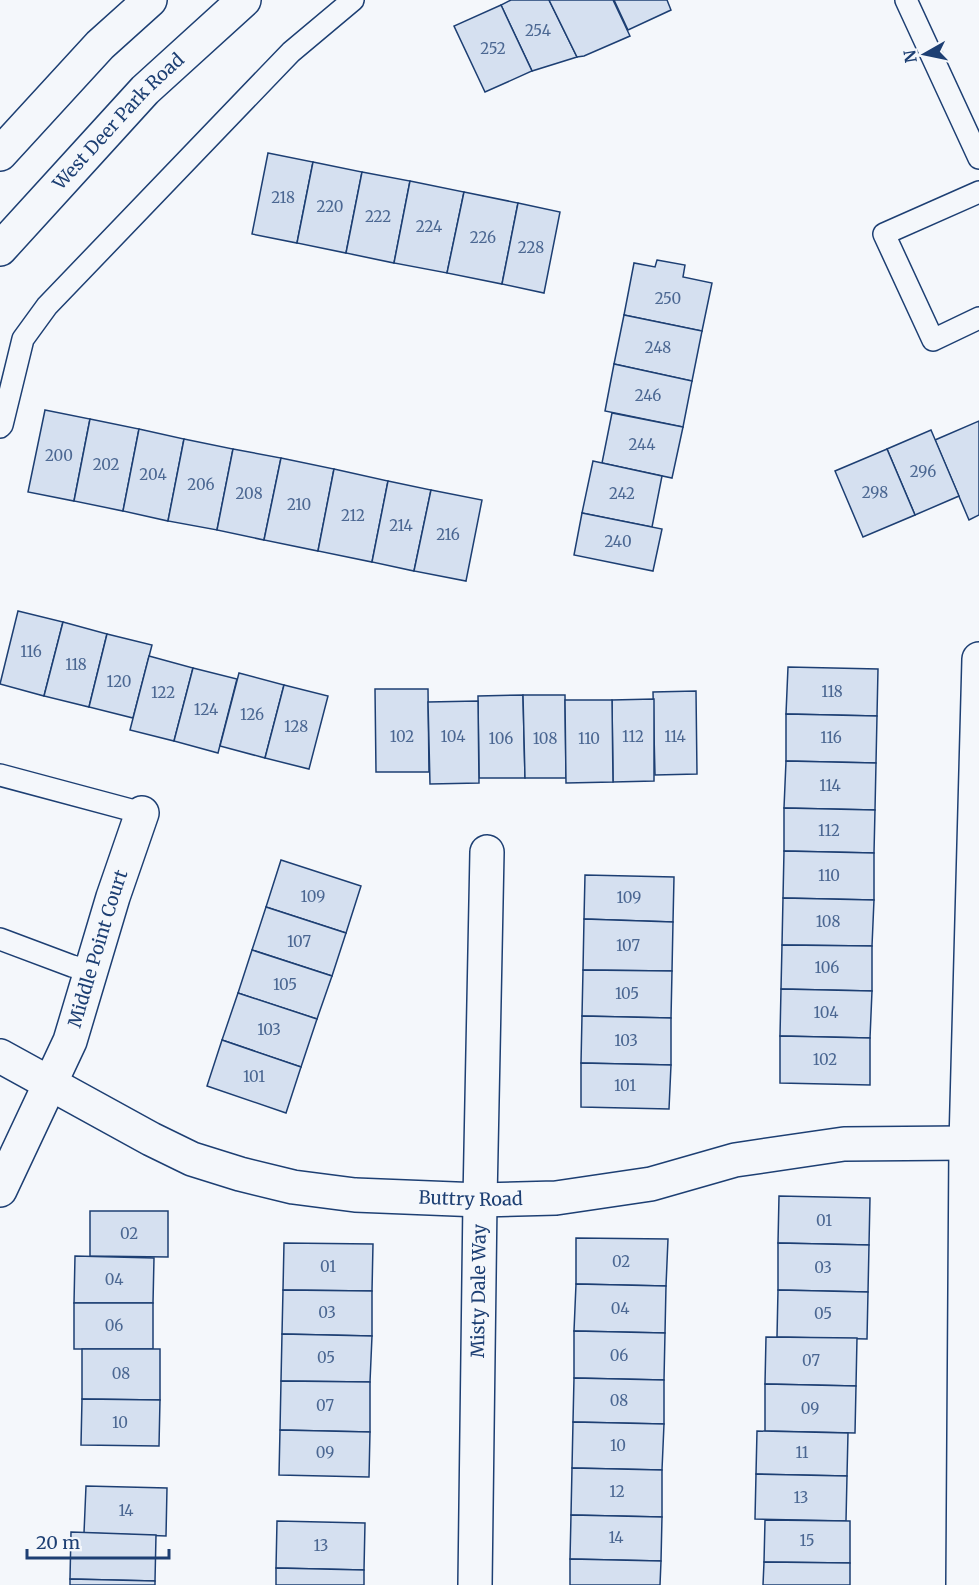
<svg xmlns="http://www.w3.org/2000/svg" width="979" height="1585" font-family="Merriweather,serif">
  <rect width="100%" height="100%" fill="#f4f7fb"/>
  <g fill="#d5e0f0" stroke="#1d3f73" stroke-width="1.5">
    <polygon points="511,0 549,0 577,57 532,71 501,5"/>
    <polygon points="549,0 613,0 630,36 584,56 577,57"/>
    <polygon points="614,0 667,0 671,10 628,30"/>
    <polygon points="501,5 532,71 485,92 454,26"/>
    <polygon points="268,153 313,162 297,243 252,234"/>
    <polygon points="313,162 362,172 346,253 297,243"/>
    <polygon points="362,172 410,181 394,263 346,253"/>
    <polygon points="410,181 464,192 447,273 394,263"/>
    <polygon points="464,192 518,203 502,284 447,273"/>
    <polygon points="518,203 560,212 544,293 502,284"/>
    <polygon points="657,260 685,265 683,277 712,283 702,331 624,315 634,263 655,267"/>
    <polygon points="624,315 702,331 692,381 614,364"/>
    <polygon points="614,364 692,381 683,427 605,411"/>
    <polygon points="45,410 90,419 74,501 28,492"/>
    <polygon points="612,413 683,427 672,478 602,463"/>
    <polygon points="90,419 139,429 123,511 74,501"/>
    <polygon points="979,421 979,515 969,520 935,440"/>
    <polygon points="139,429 184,439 168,521 123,511"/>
    <polygon points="931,430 959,496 915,515 887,449"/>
    <polygon points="184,439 233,449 217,530 168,521"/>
    <polygon points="233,449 281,458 264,540 217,530"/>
    <polygon points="887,449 915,515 863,537 835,471"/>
    <polygon points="281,458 334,469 318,551 264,540"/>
    <polygon points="593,461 662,476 652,527 582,513"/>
    <polygon points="334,469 388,481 372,562 318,551"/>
    <polygon points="388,481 431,490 414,571 372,562"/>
    <polygon points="431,490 482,500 466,581 414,571"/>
    <polygon points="582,513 662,529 653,571 574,555"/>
    <polygon points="18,611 63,622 44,696 0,684"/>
    <polygon points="63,622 107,634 89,707 44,696"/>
    <polygon points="107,634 152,645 133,718 89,707"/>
    <polygon points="149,656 193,668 174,741 130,730"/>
    <polygon points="788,667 878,669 877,716 786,714"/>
    <polygon points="193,668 237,679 218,753 174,741"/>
    <polygon points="239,673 284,685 265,758 220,746"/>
    <polygon points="284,685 328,696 309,769 265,758"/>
    <polygon points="375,689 428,689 429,772 376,772"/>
    <polygon points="696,691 697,774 655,775 653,692"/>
    <polygon points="523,695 525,778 479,778 478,696"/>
    <polygon points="523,695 565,695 566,778 525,778"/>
    <polygon points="654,699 654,781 613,782 612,700"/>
    <polygon points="565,700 612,700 613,782 566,783"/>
    <polygon points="478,701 479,783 430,784 428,702"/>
    <polygon points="786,714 877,716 876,763 786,761"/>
    <polygon points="786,761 876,763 875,810 784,808"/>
    <polygon points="784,808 875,810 874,853 784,851"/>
    <polygon points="784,851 874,853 874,900 783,898"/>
    <polygon points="281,860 361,886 346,933 266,907"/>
    <polygon points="585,875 674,877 673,922 584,919"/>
    <polygon points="783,898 874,900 872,946 782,945"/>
    <polygon points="266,907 346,933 332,976 252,950"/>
    <polygon points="584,919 673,922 672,971 583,970"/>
    <polygon points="782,945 872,946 872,991 781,989"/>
    <polygon points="252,950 332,976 317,1019 238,993"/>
    <polygon points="583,970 672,971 671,1018 582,1016"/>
    <polygon points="781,989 872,991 870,1038 780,1036"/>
    <polygon points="238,993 317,1019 301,1067 222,1040"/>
    <polygon points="582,1016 671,1018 671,1065 581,1063"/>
    <polygon points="780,1036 870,1038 870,1085 780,1083"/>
    <polygon points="222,1040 301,1067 286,1113 207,1086"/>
    <polygon points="581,1063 671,1065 669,1109 581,1107"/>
    <polygon points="779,1196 870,1198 869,1245 778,1243"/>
    <polygon points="90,1211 168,1211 168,1257 90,1256"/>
    <polygon points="576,1238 668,1239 666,1286 576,1284"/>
    <polygon points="284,1243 373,1244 372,1291 283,1290"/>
    <polygon points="778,1243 869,1245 868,1292 778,1290"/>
    <polygon points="75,1256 154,1258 153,1303 74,1303"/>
    <polygon points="576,1284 666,1286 665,1333 574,1331"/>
    <polygon points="283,1290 372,1291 372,1336 282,1334"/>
    <polygon points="778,1290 868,1292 867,1339 777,1337"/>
    <rect x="74" y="1303" width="79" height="46"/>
    <polygon points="574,1331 665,1333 664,1380 574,1378"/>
    <polygon points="282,1334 372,1336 370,1382 281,1381"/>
    <polygon points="766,1337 857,1338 856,1386 765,1384"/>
    <polygon points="82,1349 160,1349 160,1400 82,1399"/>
    <polygon points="574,1378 664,1380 664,1424 573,1422"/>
    <polygon points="281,1381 370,1382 370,1432 280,1430"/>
    <polygon points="765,1384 856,1386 855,1433 765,1431"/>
    <polygon points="82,1399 160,1400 159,1446 81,1445"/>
    <polygon points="573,1422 664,1424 662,1470 572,1468"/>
    <polygon points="280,1430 370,1432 369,1477 279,1475"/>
    <polygon points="757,1431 848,1433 847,1476 756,1474"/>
    <polygon points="572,1468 662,1470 662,1517 571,1515"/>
    <polygon points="756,1474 847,1476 846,1521 755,1519"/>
    <polygon points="86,1486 167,1488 166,1536 84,1533"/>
    <polygon points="571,1515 662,1517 661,1561 570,1559"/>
    <polygon points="765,1520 850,1521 850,1563 764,1562"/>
    <polygon points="277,1521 365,1523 364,1570 276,1568"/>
    <polygon points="71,1532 156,1535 155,1581 70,1579"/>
    <polygon points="570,1559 661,1561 660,1585 570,1585"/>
    <polygon points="764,1562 850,1563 850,1585 763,1585"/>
    <polygon points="276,1568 364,1570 364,1585 276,1585"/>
    <polygon points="70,1579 155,1581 155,1585 70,1585"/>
  </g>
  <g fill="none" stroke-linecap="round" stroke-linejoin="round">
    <g stroke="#1d3f73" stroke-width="24">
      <g id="lane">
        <polyline points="906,0 979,158"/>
        <polyline points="979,192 884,234 933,340 979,318"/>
        <polyline points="0,427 2,425 23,339 47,306 291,52 353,0"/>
        <polyline points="0,775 142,813"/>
        <polyline points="0,939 72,966 91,971"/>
      </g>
    </g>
    <g stroke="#1d3f73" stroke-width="36">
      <g id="street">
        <path id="s1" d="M 0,1056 L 151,1139 L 192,1159 L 240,1174 L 293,1187 L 355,1195 L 480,1200 L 556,1198 L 651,1184 L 735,1160 L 844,1144 L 966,1143"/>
        <path id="s2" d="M 0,1190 L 70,1041 L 113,897 L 142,813"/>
        <path id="s3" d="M 475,1585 L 480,1200 L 487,852"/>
        <polyline points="963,1585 966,1143 979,659"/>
      </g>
    </g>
    <g stroke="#1d3f73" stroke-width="36">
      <g id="secondary">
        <polyline points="0,154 100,45 150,0"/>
        <path id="s4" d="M 0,249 L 145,90 L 244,0"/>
      </g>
    </g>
    <use href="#lane" stroke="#f4f7fb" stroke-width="21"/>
    <use href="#street" stroke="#f4f7fb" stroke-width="33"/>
    <use href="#secondary" stroke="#f4f7fb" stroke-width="33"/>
  </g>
  <g text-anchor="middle" stroke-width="4.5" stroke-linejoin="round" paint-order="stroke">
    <g font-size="15" fill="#4b6792">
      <text x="538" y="36">254</text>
      <text x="493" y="54">252</text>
      <text x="283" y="203">218</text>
      <text x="330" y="212">220</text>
      <text x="378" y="222">222</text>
      <text x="429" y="232">224</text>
      <text x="483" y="243">226</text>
      <text x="531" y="253">228</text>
      <text x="668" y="304">250</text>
      <text x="658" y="353">248</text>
      <text x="648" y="401">246</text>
      <text x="642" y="450">244</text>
      <text x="59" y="461">200</text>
      <text x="106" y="470">202</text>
      <text x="923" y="477">296</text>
      <text x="153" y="480">204</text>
      <text x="201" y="490">206</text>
      <text x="875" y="498">298</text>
      <text x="249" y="499">208</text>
      <text x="622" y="499">242</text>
      <text x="299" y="510">210</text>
      <text x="353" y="521">212</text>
      <text x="401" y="531">214</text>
      <text x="448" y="540">216</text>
      <text x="618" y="547">240</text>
      <text x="31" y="657">116</text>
      <text x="76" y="670">118</text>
      <text x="119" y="687">120</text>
      <text x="832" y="697">118</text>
      <text x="163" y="698">122</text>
      <text x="206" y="715">124</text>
      <text x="252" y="720">126</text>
      <text x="296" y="732">128</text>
      <text x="402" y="742">102</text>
      <text x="453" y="742">104</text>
      <text x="633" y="742">112</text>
      <text x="675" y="742">114</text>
      <text x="831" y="743">116</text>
      <text x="501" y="744">106</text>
      <text x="545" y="744">108</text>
      <text x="589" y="744">110</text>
      <text x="830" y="791">114</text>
      <text x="829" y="836">112</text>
      <text x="829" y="881">110</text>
      <text x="313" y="902">109</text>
      <text x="629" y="903">109</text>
      <text x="828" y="927">108</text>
      <text x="299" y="947">107</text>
      <text x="628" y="951">107</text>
      <text x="827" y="973">106</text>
      <text x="285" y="990">105</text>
      <text x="627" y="999">105</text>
      <text x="826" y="1018">104</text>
      <text x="269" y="1035">103</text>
      <text x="626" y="1046">103</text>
      <text x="825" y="1065">102</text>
      <text x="254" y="1082">101</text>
      <text x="625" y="1091">101</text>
      <text x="824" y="1226">01</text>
      <text x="129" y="1239">02</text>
      <text x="621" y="1267">02</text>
      <text x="328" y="1272">01</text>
      <text x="823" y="1273">03</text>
      <text x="114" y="1285">04</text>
      <text x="620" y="1314">04</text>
      <text x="327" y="1318">03</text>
      <text x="823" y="1319">05</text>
      <text x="114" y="1331">06</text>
      <text x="619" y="1361">06</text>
      <text x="326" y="1363">05</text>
      <text x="811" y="1366">07</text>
      <text x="121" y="1379">08</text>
      <text x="619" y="1406">08</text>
      <text x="325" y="1411">07</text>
      <text x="810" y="1414">09</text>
      <text x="120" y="1428">10</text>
      <text x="618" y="1451">10</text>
      <text x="325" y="1458">09</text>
      <text x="802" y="1458">11</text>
      <text x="617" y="1497">12</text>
      <text x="801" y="1503">13</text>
      <text x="126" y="1516">14</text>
      <text x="616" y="1543">14</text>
      <text x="807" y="1546">15</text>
      <text x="321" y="1551">13</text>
    </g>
    <g font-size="18" fill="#1d3f73" stroke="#f4f7fb">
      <text dy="6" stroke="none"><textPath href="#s4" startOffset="174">West Deer Park Road</textPath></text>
      <text dy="6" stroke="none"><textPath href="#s2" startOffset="261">Middle Point Court</textPath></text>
      <text dy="6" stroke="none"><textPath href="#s1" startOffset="501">Buttry Road</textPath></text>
      <text dy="6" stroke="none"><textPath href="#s3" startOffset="294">Misty Dale Way</textPath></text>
    </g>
  </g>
  <g transform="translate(925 54) rotate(261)" stroke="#f4f7fb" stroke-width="4.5" paint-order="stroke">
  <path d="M0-4.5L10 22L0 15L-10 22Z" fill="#1d3f73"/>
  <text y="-9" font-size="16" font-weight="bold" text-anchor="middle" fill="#1d3f73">N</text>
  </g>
  <path d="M27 1549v9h142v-9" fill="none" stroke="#1d3f73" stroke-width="3"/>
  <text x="36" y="1549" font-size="18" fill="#1d3f73" stroke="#f4f7fb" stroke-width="4.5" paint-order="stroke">20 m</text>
</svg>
